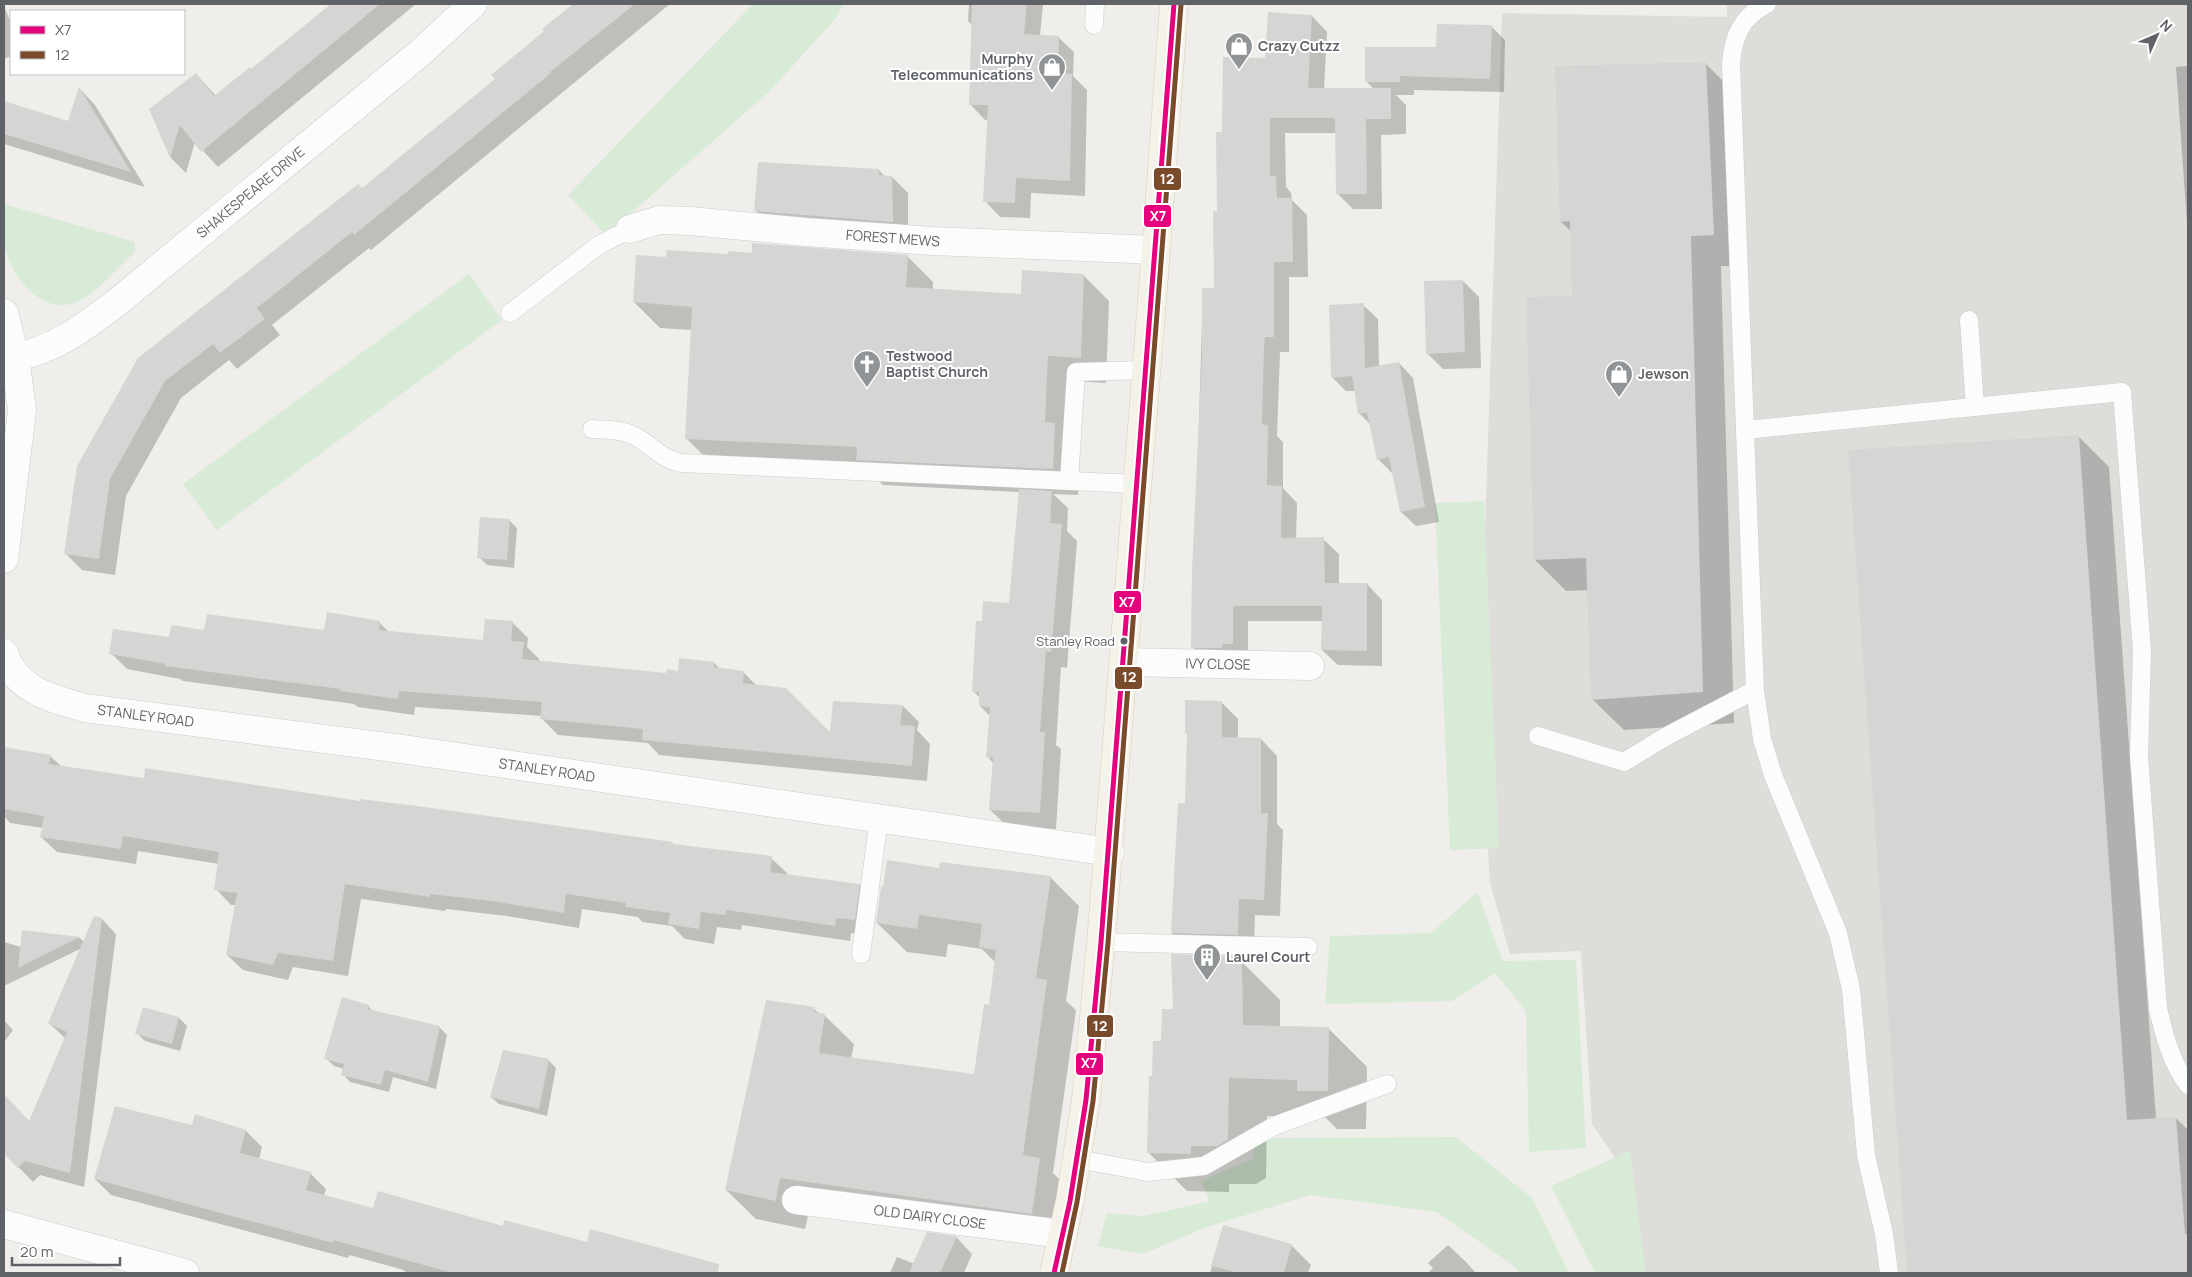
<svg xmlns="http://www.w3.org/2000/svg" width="2192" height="1277" font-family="Manrope,sans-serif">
  <rect width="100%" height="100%" fill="#efeeea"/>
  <polygon fill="#dfddda" points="1727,4 2188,4 2188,1273 1642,1273 1625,1172 1592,1124 1581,951 1510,954 1490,883 1482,753 1480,680 1502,13 1727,17"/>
  <g fill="#d8ebd6">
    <polygon points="753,4 844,4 836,18 770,91 606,235 568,195"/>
    <path d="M 4,204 L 135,242 L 135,252 C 118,267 94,297 74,303 C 39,315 8,272 4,242 C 2,230 4,216 4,204 Z"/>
    <polygon points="469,274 502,320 217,530 183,484"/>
    <polygon points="1484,501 1499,848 1450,850 1435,503"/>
    <polygon points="1477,892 1503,961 1576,960 1586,1148 1529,1152 1526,1011 1495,973 1452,1001 1325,1004 1330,936 1431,933"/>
    <polygon points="1456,1137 1532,1198 1569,1273 1519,1273 1514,1266 1437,1212 1310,1195 1204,1228 1143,1254 1098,1246 1107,1213 1144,1216 1210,1201 1201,1181 1253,1159 1254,1138"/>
    <polygon points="1630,1151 1646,1273 1595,1273 1551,1186"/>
  </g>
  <g fill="#0003">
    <polygon points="333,4 416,4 218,167 195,142 186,173 171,158 151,110 196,74 216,96 251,70"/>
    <polygon points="574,4 670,4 371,250 369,248 272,325 280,335 237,369 229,360 181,398 126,496 115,575 82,570 66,554 139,359 362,190 497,79 546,31 544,29"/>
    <polygon points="969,4 1043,4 1040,36 1058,37 1074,52 1073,76 1087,90 1085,196 1031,193 1030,218 1000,217 985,201 989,120 985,120 970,104 973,26 968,21"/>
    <polygon points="4,6 11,23 11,56 4,59"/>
    <polygon points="1312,16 1327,32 1324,90 1374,89 1366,81 1491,26 1505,40 1504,92 1414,90 1414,95 1396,95 1406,105 1406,134 1381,135 1382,209 1353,209 1338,194 1337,133 1285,133 1286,187 1291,193 1292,200 1307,215 1308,277 1289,277 1289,352 1280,352 1277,436 1283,442 1283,488 1297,503 1296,539 1323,539 1339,554 1339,584 1367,584 1382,600 1382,666 1338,665 1322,650 1323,621 1248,621 1248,659 1208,663 1192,647 1203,289 1215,289 1223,134 1267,59"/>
    <polygon points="1706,64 1737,95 1745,266 1721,266 1734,723 1624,730 1592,699 1589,590 1566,591 1535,560 1573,297 1572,232 1561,222"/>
    <polygon points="2188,66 2188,238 2176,67"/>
    <polygon points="80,89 95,105 145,187 4,144 4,103 69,122"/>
    <polygon points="879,170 885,177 892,177 908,193 908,238 772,227 756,211"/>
    <polygon points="753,254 907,256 933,282 933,290 1022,295 1083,275 1109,301 1106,383 1073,381 1070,440 1080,450 1078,495 1053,494 1068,508 1067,531 1077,541 1067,668 1061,667 1056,745 1061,749 1056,829 1007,826 990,810 993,763 988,757 990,716 980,706 980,698 973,691 983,622 1010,604 1020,492 883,485 870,472 712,464 686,438 692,330 660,328 634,302 667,259"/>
    <polygon points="1463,281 1479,297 1481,368 1443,369 1427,353"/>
    <polygon points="1363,305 1378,319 1379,366 1399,363 1413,378 1439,522 1416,526 1401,512 1393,474 1378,459 1371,425 1359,413 1355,391 1346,391 1332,377"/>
    <polygon points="2078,436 2109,467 2156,1119 2176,1118 2188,1130 2188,1273 1908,1273 1850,451"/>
    <polygon points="509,520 517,528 514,568 487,565 479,557"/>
    <polygon points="379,622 390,633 484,642 512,622 528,638 527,647 539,659 539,662 668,674 714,663 720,669 743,672 757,686 831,735 834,702 903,706 919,722 917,730 930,744 927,781 659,755 648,743 558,735 542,719 542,716 415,707 414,715 358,707 354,704 183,681 180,679 127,669 111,653 205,631 325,631"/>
    <polygon points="1221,702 1238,719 1238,739 1261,739 1277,756 1277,824 1283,830 1280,916 1255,915 1254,950 1188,949 1172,933 1186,805 1188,735 1186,733"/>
    <polygon points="4,748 50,756 62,767 145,779 361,802 771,858 787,873 786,876 859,885 875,901 870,935 851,933 850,941 742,925 741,930 717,927 714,944 685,939 672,926 642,922 638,917 582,909 579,928 507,916 446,909 445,911 361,899 348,976 293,967 288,980 243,970 227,955 236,905 231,905 216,889 219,864 138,851 136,864 57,852 41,837 43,828 10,823 4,816"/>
    <polygon points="940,869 1050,877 1079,906 1066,1001 1076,1010 1053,1173 1069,1189 1061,1243 810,1207 805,1229 756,1219 726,1190 814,1009 820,1014 824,1015 854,1044 851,1059 975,1075 990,1006 996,963 982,949 948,944 946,957 907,952 877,923"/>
    <polygon points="102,919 116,934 84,1187 40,1175 33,1182 4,1152 4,1095 30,1122 66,1039 49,1023 82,948 4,986 4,942 21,947 23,931 80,938 84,942"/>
    <polygon points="1237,957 1280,1000 1280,1027 1328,1028 1367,1067 1366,1129 1337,1129 1326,1118 1267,1116 1266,1178 1256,1184 1229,1184 1229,1192 1187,1191 1149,1153 1154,1077 1162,1042 1174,1010"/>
    <polygon points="368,1006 374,1012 439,1027 447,1035 436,1089 393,1077 389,1092 350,1082 343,1074 344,1069 334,1066 326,1058"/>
    <polygon points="144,1009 179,1018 187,1026 180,1051 145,1041 137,1033"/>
    <polygon points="4,1020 13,1030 4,1042"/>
    <polygon points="548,1060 556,1068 547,1116 499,1104 491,1097"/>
    <polygon points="196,1116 246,1131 262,1147 259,1159 310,1173 326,1189 324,1196 374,1210 504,1227 686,1268 685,1273 406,1273 404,1270 349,1255 348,1258 111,1195 95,1179 193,1127"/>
    <polygon points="1224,1226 1291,1245 1311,1265 1308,1273 1210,1273"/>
    <polygon points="956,1237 972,1254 964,1273 890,1273 897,1257 915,1264"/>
    <polygon points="1448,1245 1465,1261 1476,1273 1428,1273 1433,1268 1428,1263"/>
  </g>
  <g fill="#d6d5d3">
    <polygon points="331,4 380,4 201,152 180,125 170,158 149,109 196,73 214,96 250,67 251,69"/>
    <polygon points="573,4 635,4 550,72 551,73 381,213 354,235 352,232 257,308 265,319 220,353 213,344 165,381 110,479 99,559 64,554 77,466 138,358 358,184 362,188 495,79 491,75 544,31 542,29"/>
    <polygon points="972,4 1027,4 1024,34 1059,36 1058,73 1072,74 1070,181 1016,178 1015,203 983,202 988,105 969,105"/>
    <polygon points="1268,12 1312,15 1308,88 1391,88 1391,119 1366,119 1367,194 1336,194 1335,118 1270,118 1270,176 1276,176 1277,198 1292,198 1293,262 1274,262 1274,337 1265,337 1264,347 1262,424 1268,425 1267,485 1282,486 1281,538 1324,537 1325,583 1367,583 1367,651 1321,650 1322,606 1233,606 1233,644 1222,644 1222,648 1191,648 1192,569 1202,355 1202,288 1214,288 1213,211 1217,212 1216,132 1222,132 1223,57 1265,58"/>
    <polygon points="1437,24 1492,25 1490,79 1400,76 1400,82 1365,82 1365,47 1436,47"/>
    <polygon points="1706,62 1714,235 1691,236 1703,692 1591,700 1586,558 1534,560 1526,297 1572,296 1570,221 1560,222 1555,66"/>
    <polygon points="79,87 131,172 4,134 4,101 68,121"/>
    <polygon points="758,162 879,169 879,175 892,176 893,222 754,211"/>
    <polygon points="752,243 908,255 906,287 1021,294 1022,270 1084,274 1081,358 1048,356 1045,422 1055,423 1053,469 856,460 857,447 685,439 692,307 633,302 636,255 666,257 667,250 728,254 728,251 752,253"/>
    <polygon points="1463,280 1465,352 1426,354 1424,281"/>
    <polygon points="1364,303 1365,368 1399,362 1425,507 1400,512 1389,457 1377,460 1367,412 1358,414 1352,376 1331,378 1329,305"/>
    <polygon points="2079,435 2127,1120 2176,1117 2185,1234 2188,1234 2188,1273 1907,1273 1848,450"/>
    <polygon points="1019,489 1052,491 1050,523 1062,524 1051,652 1046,651 1040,732 1045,732 1040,813 989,810 993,758 986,757 990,707 979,706 979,692 972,692 976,621 982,621 983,601 1009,603"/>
    <polygon points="480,517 510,519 507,560 477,558"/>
    <polygon points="327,612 380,621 379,630 483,640 485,619 513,621 511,641 524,642 522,659 666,673 667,669 678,671 679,658 714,662 714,667 744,671 743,683 786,688 830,732 833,701 903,705 900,725 915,726 912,766 642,740 643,729 540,719 542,702 399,691 398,699 340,691 341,689 165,666 166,664 109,654 113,629 169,637 171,625 204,630 207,614 324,630"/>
    <polygon points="1185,700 1222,701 1222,737 1261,738 1261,813 1268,813 1264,900 1239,899 1238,935 1171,933 1178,803 1185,803 1187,733 1185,733"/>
    <polygon points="4,747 51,755 49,764 144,778 145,768 360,801 360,799 417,806 673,842 673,844 772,856 770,872 860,884 855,920 836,918 835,926 726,910 726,915 701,912 699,929 668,924 670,913 625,907 626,903 566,894 564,913 491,901 430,894 430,897 345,884 333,961 278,953 273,965 226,955 237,893 214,890 219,852 123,836 121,849 40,837 44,816 4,809"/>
    <polygon points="887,860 939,868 940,862 1051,876 1036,978 1047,980 1023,1155 1040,1158 1032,1214 780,1178 776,1201 725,1190 766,1000 815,1007 814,1012 825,1014 819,1053 974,1074 984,1004 989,1005 996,950 979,947 982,924 919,915 917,929 876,923 881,887 883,887"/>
    <polygon points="94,916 102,918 70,1173 25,1161 18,1168 4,1154 4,1094 29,1121 67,1032 48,1023"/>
    <polygon points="22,930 80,937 18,968"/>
    <polygon points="1171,954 1238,956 1238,960 1242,960 1243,1025 1329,1027 1328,1091 1297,1091 1297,1080 1229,1078 1228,1140 1217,1146 1191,1146 1191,1154 1147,1153 1149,1076 1152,1076 1153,1041 1161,1041 1162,1009 1173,1009"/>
    <polygon points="342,997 369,1005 368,1009 440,1026 428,1082 385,1070 381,1085 341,1075 344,1064 324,1059"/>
    <polygon points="143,1007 179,1017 172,1044 135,1034"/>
    <polygon points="503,1050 549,1059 539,1109 490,1097"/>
    <polygon points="115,1106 192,1125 195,1114 246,1130 240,1153 311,1172 306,1190 373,1208 378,1191 503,1226 504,1220 587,1242 590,1229 719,1264 718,1273 453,1273 333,1240 333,1243 94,1179"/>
    <polygon points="1223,1225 1292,1244 1284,1273 1239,1273 1211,1266"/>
    <polygon points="927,1232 957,1236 940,1273 909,1273"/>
  </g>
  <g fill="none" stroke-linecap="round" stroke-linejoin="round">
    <g stroke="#cbcccc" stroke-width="19">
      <g id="service">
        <path d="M 1767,4 C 1741,17 1733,37 1731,64 L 1755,690 L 1762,739 L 1773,775 L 1838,933 L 1851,989 L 1866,1155 L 1884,1234 L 1889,1273"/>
        <polyline points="1094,25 1095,4"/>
        <polyline points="510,313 599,245 630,229"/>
        <polyline points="1969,320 1975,407"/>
        <path d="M 592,429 C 607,430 624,429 638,438 C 655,448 660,458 681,463 L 1138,484"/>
        <path d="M 1745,430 L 2122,392 L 2142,651 L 2139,756 L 2158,1008 C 2164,1035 2171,1062 2188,1085"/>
        <polyline points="1069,481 1076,372 1147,370"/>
        <polyline points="1538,736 1624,762 1667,736 1755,690"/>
        <polyline points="1101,942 1308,947"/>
        <polyline points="861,954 879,818"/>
        <polyline points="1077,1159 1148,1172 1204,1166 1274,1126 1387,1084"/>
      </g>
    </g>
    <g stroke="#cbcccc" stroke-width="29">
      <g id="minor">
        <path id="s1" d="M 630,229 L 659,220 L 691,221 L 806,232 L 933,241 L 1156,250"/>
        <polyline points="4,313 15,357 22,410 4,559"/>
        <path id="s2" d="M 15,357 C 54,350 83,328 115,304 L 420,53 L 473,4"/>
        <path id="s3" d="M 4,653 C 16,691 51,698 85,708 L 402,749 L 1110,852"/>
        <path id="s4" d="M 1124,662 L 1310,666"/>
        <path id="s5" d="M 796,1200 L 1063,1234"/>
        <polyline points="4,1224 185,1273"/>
      </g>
    </g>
    <g stroke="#d7ceb8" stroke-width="29">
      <polyline id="primary" points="1054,1273 1070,1201 1086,1100 1101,942 1156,250 1174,4"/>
    </g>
    <use href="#service" stroke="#fdfcfc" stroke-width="18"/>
    <use href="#minor" stroke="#fdfcfc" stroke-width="28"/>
    <use href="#primary" stroke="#f4f2e9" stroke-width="28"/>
    <g stroke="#fff" stroke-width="9">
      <polyline id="bus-1" points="1054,1273 1070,1201 1086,1100 1101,942 1174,4"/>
    </g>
    <g stroke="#fff" stroke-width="9">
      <polyline id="bus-2" points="1062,1273 1077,1202 1093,1101 1108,943 1181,5"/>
    </g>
    <use href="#bus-1" stroke="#e5007d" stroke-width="5"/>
    <use href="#bus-2" stroke="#7a4b2a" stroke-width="5"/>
  </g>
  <defs>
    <g id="shop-pin" transform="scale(1.4375)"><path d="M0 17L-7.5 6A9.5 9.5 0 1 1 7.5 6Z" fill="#919496" stroke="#fff"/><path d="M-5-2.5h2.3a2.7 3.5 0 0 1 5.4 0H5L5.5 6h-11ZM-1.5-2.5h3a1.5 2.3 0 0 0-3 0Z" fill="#fff"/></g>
    <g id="church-pin" transform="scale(1.4375)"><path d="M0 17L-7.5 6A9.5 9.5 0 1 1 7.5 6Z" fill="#919496" stroke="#fff"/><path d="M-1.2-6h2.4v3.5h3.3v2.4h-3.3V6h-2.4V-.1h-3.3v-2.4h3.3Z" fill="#fff"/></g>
    <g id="building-pin" transform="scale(1.4375)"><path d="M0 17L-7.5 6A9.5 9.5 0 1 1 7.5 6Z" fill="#919496" stroke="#fff"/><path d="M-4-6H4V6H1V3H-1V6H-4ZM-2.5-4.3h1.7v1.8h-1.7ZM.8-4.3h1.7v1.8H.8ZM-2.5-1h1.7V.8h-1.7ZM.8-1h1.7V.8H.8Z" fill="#fff"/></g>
  </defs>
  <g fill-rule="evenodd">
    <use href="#shop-pin" x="1239" y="46"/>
    <use href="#shop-pin" x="1052" y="67"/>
    <use href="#church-pin" x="867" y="364"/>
    <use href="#shop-pin" x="1619" y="374"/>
    <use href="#building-pin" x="1207" y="957"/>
  </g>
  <circle fill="#5f6368" stroke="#fff" stroke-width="2" cx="1124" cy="641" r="4.5"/>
  <g text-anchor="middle" stroke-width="4" stroke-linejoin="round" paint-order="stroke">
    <g font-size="13" fill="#5f6368" stroke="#fff" text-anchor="end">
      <text x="1115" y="646">Stanley Road</text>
    </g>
    <g font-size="14" font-weight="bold" fill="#5f6368" stroke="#fff" text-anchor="start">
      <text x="1258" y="51">Crazy Cutzz</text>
      <text x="1033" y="64" text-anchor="end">Murphy<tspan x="1033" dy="16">Telecommunications</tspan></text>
      <text x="886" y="361">Testwood<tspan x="886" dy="16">Baptist Church</tspan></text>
      <text x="1638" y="379">Jewson</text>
      <text x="1226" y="962">Laurel Court</text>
    </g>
    <g font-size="14" fill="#5f6368" stroke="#fff">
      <text dy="5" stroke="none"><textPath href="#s2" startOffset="290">SHAKESPEARE DRIVE</textPath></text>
      <text dy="5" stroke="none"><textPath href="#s1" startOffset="265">FOREST MEWS</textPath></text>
      <text dy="5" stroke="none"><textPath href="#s4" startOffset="94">IVY CLOSE</textPath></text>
      <text dy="5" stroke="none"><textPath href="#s3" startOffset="164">STANLEY ROAD</textPath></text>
      <text dy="5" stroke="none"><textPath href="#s3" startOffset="569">STANLEY ROAD</textPath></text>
      <text dy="5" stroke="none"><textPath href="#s5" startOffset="135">OLD DAIRY CLOSE</textPath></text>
    </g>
  </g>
  <g stroke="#fff" stroke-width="2">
    <rect x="1153" y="167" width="29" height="24" rx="5" fill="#7a4b2a"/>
    <rect x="1143" y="204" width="29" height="24" rx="5" fill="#e5007d"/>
    <rect x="1113" y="590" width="29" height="24" rx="5" fill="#e5007d"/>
    <rect x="1114" y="666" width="29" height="24" rx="5" fill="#7a4b2a"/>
    <rect x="1086" y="1014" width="28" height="24" rx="5" fill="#7a4b2a"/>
    <rect x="1075" y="1052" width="29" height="24" rx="5" fill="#e5007d"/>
  </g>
  <g font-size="14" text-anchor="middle" font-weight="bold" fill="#fff">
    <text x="1167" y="184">12</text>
    <text x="1158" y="221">X7</text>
    <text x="1127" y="607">X7</text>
    <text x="1129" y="682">12</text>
    <text x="1100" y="1031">12</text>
    <text x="1089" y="1068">X7</text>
  </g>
  <rect width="2192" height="1277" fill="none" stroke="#5f6368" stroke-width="10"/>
  <rect x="10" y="10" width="175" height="65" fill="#ffffff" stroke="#bfc1c3"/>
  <rect x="20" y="26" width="25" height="8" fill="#e5007d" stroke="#bfc1c3"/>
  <text x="55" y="35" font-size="15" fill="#5f6368">X7</text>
  <rect x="20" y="51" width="25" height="8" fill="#7a4b2a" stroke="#bfc1c3"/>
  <text x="55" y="60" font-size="15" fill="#5f6368">12</text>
  <g transform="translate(2157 35) rotate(45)" stroke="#ffffff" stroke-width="4" paint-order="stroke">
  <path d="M0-4L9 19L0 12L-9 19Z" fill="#5f6368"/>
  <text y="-8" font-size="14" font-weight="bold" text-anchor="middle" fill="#5f6368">N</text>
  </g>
  <path d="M12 1257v8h108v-8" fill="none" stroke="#5f6368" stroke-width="2.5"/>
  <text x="20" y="1257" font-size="15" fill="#5f6368" stroke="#ffffff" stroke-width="4" paint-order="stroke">20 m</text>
</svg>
